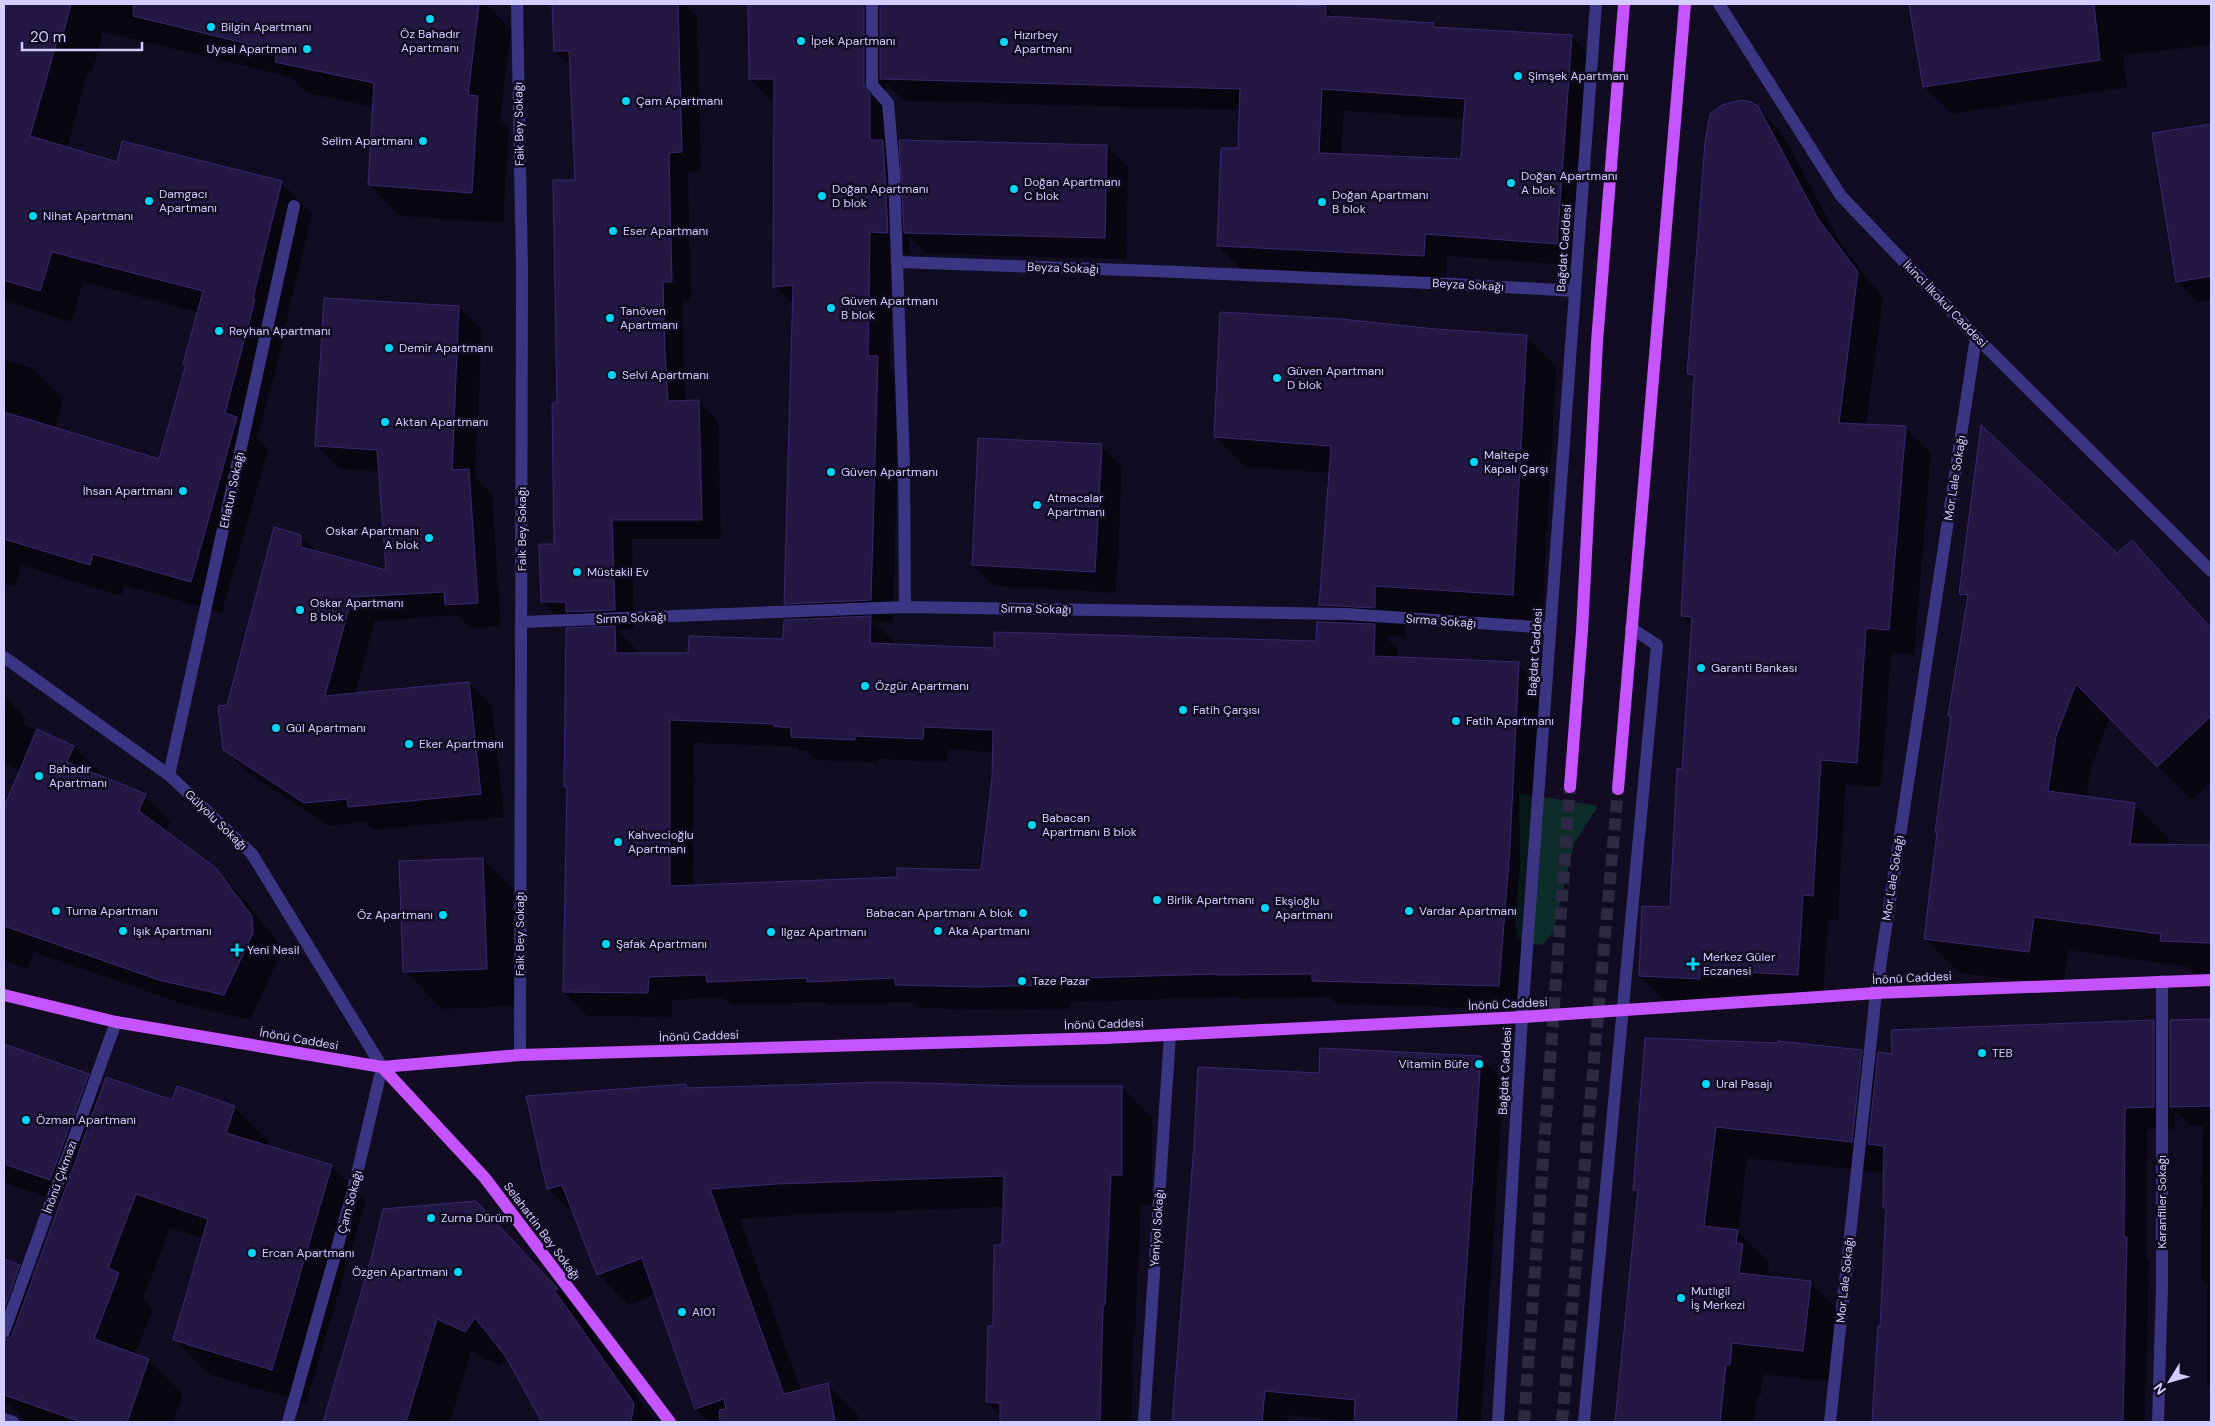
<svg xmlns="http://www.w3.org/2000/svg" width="2215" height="1426" font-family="'DM Sans',sans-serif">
  <rect width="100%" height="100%" fill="#110c22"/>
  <polygon fill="#0f2c2c" points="1519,793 1598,806 1574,844 1553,933 1542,945 1524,943 1518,938 1515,924 1520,866"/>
  <g fill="#0007" fill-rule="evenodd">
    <polygon points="4,4 485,4 511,29 500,120 509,128 503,223 400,216 369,185 374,107 307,93 291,77 103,32 92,72 88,71 67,148 118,163 281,182 312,214 284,330 286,331 257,439 268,449 222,613 124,585 121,596 21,565 15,587 4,584 4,360 32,368 63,399 55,429 160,460 187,366 184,363 198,312 83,282 71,322 4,301"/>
    <path d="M 553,4 L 684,4 L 697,16 L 701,171 L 688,172 L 691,301 L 682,301 L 684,372 L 686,401 L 698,401 L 718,421 L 721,539 L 632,539 L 634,629 L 617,630 L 638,651 L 638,654 L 690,655 L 784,641 L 803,620 L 785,603 L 794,305 L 775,286 L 776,101 L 772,101 L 750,79 L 750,4 L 1239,4 L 1326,7 L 1337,18 L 1433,24 L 1437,28 L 1572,37 L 1594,59 L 1579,266 L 1447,256 L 1446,278 L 1240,268 L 1218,246 L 1240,149 L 1241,110 L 904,101 L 886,83 L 886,108 L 892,150 L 902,160 L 1107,146 L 1128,167 L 1126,259 L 927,254 L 909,236 L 910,254 L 892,254 L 890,370 L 899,380 L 893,622 L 875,623 L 894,641 L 894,645 L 995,649 L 1317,642 L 1338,623 L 1320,605 L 1330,473 L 1245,467 L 1215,437 L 1435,331 L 1526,336 L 1556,366 L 1542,625 L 1405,616 L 1405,637 L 1385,636 L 1398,649 L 1398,658 L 1518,664 L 1542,687 L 1523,1010 L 1337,1004 L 1330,997 L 1242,999 L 1240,997 L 1070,1002 L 1070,1009 L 1004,1010 L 920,1008 L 913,1002 L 832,1005 L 828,1002 L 732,1005 L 724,998 L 672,1000 L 672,1017 L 587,1016 L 564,992 L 568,788 L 566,786 L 585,629 L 577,621 L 562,621 L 542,602 L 555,545 L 558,404 L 577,181 L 571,67 L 555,51 ZM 1344,111 L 1465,119 L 1462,161 L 1341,155 ZM 694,743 L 797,747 L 799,750 L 806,750 L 816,760 L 878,763 L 878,759 L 947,762 L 947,750 L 993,752 L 993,778 L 982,871 L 898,878 L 693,886 Z"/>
    <polygon points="1910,4 2211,4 2211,45 2123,55 2127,87 1952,114 1924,87"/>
    <polygon points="1757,107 1782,133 1842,246 1883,298 1866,425 1905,427 1931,453 1914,655 1891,653 1881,787 1845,785 1838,920 1828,920 1823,1000 1725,994 1725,1004 1665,1001 1640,976 1671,908 1683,770 1692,626 1682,616 1695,380 1688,374"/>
    <polygon points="2211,125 2211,300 2198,302 2177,281 2154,134"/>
    <polygon points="459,307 482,331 475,477 492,494 501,626 469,628 457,615 375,621 355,694 469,683 492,706 504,817 373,830 365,822 329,826 248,773 224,749 228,706 301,536 318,553 387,572 380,472 340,469 317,446"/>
    <polygon points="1101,446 1122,467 1116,593 994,586 973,565"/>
    <polygon points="2132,542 2166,576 2211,627 2211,782 2192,800 2110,717 2090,771 2086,798 2134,804 2169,839 2168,846 2211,847 2211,975 2196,975 2188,967 2068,950 2063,986 1959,973 1925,939 1938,833 1936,832 1952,718 1949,715 1968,602 1960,593 2117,555"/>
    <polygon points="4,696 26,718 23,724 74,747 99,772 98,776 145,796 170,821 166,833 215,869 242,896 278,943 278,960 250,1020 186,1005 34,952 28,969 4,960 4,811 21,771 4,763"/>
    <polygon points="482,859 520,896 524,1006 442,1009 405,971"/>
    <polygon points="2211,1020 2211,1389 2207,1384 2207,1285 2201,1279 2203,1126 2191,1126 2175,1110 2175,1129 2147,1129 2146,1258 2149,1261 2145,1422 1873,1422 1879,1328 1882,1328 1887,1210 1884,1207 1885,1173 1747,1158 1738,1232 1769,1262 1768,1271 1773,1278 1810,1282 1842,1314 1834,1382 1763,1374 1761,1396 1758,1395 1754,1422 1616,1422 1639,1194 1634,1189 1647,1040 1861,1052 1877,1068 1893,1055 2153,1022 2171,1040 2171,1021"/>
    <polygon points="4,1047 88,1075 103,1089 173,1102 234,1107 269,1142 267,1147 331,1166 366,1200 306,1403 209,1374 174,1340 204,1239 170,1228 143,1299 153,1309 135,1355 149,1360 183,1394 173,1422 26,1422 9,1405 4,1403 4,1260 19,1266 32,1279 61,1202 4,1182"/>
    <polygon points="1480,1057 1504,1081 1481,1422 1355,1422 1288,1415 1287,1422 1174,1422 1195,1145 1320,1074"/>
    <polygon points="686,1085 690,1089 1122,1087 1152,1118 1152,1205 1141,1205 1135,1335 1133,1335 1132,1422 1001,1422 1001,1416 987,1402 1003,1246 1004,1207 808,1214 740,1219 801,1391 828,1385 858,1415 859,1422 710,1422 696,1409 656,1294 628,1305 598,1274 575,1216 548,1188"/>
    <polygon points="476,1202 591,1323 587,1325 656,1422 543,1422 507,1356 500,1366 471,1352 450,1422 323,1422 372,1259"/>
  </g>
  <g fill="#221843" stroke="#392970" fill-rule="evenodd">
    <polygon points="4,4 71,4 61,42 57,41 30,136 117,162 122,141 282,181 253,298 255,299 225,413 237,417 191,582 93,554 90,565 4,539 4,412 159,459 186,364 183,364 203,291 52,252 40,291 4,280"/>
    <polygon points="134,4 479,4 468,95 478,96 472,193 368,185 374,83 275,62 277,51 133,16"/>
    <polygon points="552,4 678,4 682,152 669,153 672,282 663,282 665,352 668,401 699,400 702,520 612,520 615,610 566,612 566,602 541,602 539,544 554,544 552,403 557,403 553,180 575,180 569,51 554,51"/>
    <polygon points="748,4 864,4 864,85 870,95 870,140 883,140 888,233 870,232 868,356 878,356 871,600 784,604 793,285 773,287 774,79 749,79"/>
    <path d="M 880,4 L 1271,4 L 1326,6 L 1326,16 L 1434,23 L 1433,27 L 1572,35 L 1557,244 L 1425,234 L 1424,256 L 1217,246 L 1221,148 L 1238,148 L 1240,89 L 880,79 ZM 1322,89 L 1465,99 L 1461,159 L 1319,153 Z"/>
    <polygon points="1909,4 2094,4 2100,60 1923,87"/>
    <polygon points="1741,100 1751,102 1758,106 1818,219 1858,272 1839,423 1906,426 1889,630 1866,628 1857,763 1821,760 1813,896 1803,895 1798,975 1700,970 1700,979 1639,976 1642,906 1670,907 1677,768 1682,769 1692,617 1681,616 1694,375 1687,374 1705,143 1710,114 1722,105"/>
    <polygon points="2211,124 2211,276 2176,282 2152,133"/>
    <polygon points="899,140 1107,145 1105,238 904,233"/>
    <polygon points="324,298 459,306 452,470 469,469 478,603 445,605 444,592 352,597 325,696 469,682 481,794 348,807 347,799 304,803 223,750 218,706 227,705 274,527 301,535 301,547 386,570 377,450 315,446"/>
    <polygon points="1220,312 1341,319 1435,329 1527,335 1513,595 1375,586 1375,608 1319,605 1331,446 1214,437"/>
    <polygon points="1981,425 2117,553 2132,540 2211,628 2211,716 2157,767 2076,684 2056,736 2048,791 2135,803 2130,844 2211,845 2211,943 2160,941 2161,934 2034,917 2029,952 1924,939 1937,832 1935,832 1951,716 1948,716 1968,595 1959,594"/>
    <polygon points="978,438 1102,444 1095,572 972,565"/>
    <path d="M 871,616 L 870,643 L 994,648 L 994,632 L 1316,641 L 1317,622 L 1375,624 L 1374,656 L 1519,662 L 1510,847 L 1499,986 L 1312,981 L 1312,974 L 1217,975 L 1217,974 L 1047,979 L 1047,985 L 979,987 L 895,985 L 895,978 L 807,982 L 807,978 L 707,982 L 706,975 L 649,977 L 648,993 L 563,992 L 567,787 L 564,787 L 566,628 L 615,626 L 616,653 L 688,653 L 689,636 L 783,639 L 784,620 ZM 670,720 L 774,724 L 774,726 L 791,728 L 791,737 L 855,740 L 855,736 L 923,739 L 924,727 L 993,730 L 992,778 L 981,870 L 897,868 L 897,877 L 670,886 Z"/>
    <polygon points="37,729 74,746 67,762 146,794 139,811 216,868 252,916 253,933 224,995 159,980 4,926 4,807"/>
    <polygon points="483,858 487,969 403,972 399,861"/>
    <polygon points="2211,1019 2211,1106 2170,1107 2170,1020"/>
    <polygon points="2154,1020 2154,1107 2125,1108 2124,1237 2127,1237 2123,1422 1872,1422 1878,1326 1880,1327 1886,1208 1883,1208 1884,1146 1868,1144 1878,1052 1892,1054 1891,1030"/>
    <polygon points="1645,1038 1778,1043 1778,1041 1862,1050 1852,1142 1716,1127 1704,1226 1738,1230 1736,1243 1743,1244 1739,1273 1811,1281 1803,1351 1732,1343 1730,1365 1726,1365 1720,1422 1615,1422 1638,1190 1633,1190"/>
    <polygon points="4,1044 89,1074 50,1180 4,1164"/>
    <polygon points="1320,1048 1481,1056 1456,1422 1354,1422 1355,1400 1265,1391 1262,1422 1172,1422 1194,1145 1198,1067 1319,1073"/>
    <polygon points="106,1077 172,1100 177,1086 235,1106 226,1133 332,1165 272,1370 173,1340 208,1219 136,1194 108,1268 119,1273 94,1339 149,1359 127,1422 81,1422 4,1395 4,1340 9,1338 12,1335"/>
    <polygon points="885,1082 1020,1086 1122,1086 1122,1175 1111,1175 1105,1305 1103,1305 1100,1422 1000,1422 1000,1403 986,1402 988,1326 993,1326 994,1245 1002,1245 1004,1176 777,1184 710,1189 784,1394 828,1383 835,1422 720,1422 719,1410 726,1409 724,1399 695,1409 642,1258 597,1275 562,1185 547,1189 526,1096 686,1084 687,1088"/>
    <polygon points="476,1201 558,1289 554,1290 634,1403 631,1422 542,1422 506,1357 475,1318 465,1332 437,1319 406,1422 323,1422 371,1259 383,1209"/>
    <polygon points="4,1259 20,1265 4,1309"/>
  </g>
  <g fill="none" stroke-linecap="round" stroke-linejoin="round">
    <g stroke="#2e2943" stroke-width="12" stroke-dasharray="12 6" stroke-linecap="butt">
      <polyline points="1524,1422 1570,787"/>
      <polyline points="1562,1422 1618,789"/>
    </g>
    <g stroke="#3b3583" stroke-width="12">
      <polyline points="517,4 522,270 520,1055"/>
      <polyline points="872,4 872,85 888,103 894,173 897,262"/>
      <polyline points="1719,4 1841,196 1976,337 2211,571"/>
      <polyline points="905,607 904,466 897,262 1155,271 1452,284 1575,291"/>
      <polyline points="522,622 905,607 1346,614 1550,628"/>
      <polyline points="4,657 169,775 252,854 382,1067 352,1195 288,1422"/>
      <polyline points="169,775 294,206"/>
      <polyline points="4,1332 116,1022"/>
      <polyline points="4,1419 13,1422"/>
      <polyline points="1144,1422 1170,1035"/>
      <polyline points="1498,1422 1522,1017 1596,4"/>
      <polyline points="1584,1422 1657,645 1631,628"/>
      <polyline points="1830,1422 1876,993 1976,337"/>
      <polyline points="2158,1422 2162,1286 2162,981"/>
    </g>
    <g stroke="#c554ff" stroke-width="12">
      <polyline points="1570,787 1582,631 1597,342 1624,4"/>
      <polyline points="1618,789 1685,4"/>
      <polyline points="4,995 116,1022 382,1067 520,1055 1106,1038 1522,1017 1876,993 2211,980"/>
      <polyline points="382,1067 485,1178 670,1422"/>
    </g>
  </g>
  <g fill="#00d7f8" stroke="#110c22" stroke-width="2">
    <circle cx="430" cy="19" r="5"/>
    <circle cx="211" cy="27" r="5"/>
    <circle cx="801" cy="41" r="5"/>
    <circle cx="1004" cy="42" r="5"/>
    <circle cx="307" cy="49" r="5"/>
    <circle cx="1518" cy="76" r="5"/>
    <circle cx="626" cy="101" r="5"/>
    <circle cx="423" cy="141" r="5"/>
    <circle cx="1511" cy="183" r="5"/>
    <circle cx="1014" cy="189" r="5"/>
    <circle cx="822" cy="196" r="5"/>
    <circle cx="149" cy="201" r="5"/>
    <circle cx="1322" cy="202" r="5"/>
    <circle cx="33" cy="216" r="5"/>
    <circle cx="613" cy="231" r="5"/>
    <circle cx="831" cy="308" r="5"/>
    <circle cx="610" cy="318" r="5"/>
    <circle cx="219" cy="331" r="5"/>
    <circle cx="389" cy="348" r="5"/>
    <circle cx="612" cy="375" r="5"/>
    <circle cx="1277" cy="378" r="5"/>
    <circle cx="385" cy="422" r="5"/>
    <circle cx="1474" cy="462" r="5"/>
    <circle cx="831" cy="472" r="5"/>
    <circle cx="183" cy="491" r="5"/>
    <circle cx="1037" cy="505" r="5"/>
    <circle cx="429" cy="538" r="5"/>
    <circle cx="577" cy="572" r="5"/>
    <circle cx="300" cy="610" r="5"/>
    <circle cx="1701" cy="668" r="5"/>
    <circle cx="865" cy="686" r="5"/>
    <circle cx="1183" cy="710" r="5"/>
    <circle cx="1456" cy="721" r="5"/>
    <circle cx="276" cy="728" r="5"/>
    <circle cx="409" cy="744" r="5"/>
    <circle cx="39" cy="776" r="5"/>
    <circle cx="1032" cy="825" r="5"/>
    <circle cx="618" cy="842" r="5"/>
    <circle cx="1157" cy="900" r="5"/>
    <circle cx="1265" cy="908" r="5"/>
    <circle cx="56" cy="911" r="5"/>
    <circle cx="1409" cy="911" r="5"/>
    <circle cx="1023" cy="913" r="5"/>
    <circle cx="443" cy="915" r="5"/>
    <circle cx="123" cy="931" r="5"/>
    <circle cx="938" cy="931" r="5"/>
    <circle cx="771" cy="932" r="5"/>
    <circle cx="606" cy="944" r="5"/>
    <path d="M234.5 942.5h5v5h5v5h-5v5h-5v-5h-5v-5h5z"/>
    <path d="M1690.5 956.5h5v5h5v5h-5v5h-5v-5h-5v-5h5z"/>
    <circle cx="1022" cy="981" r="5"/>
    <circle cx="1982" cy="1053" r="5"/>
    <circle cx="1479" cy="1064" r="5"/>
    <circle cx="1706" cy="1084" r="5"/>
    <circle cx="26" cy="1120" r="5"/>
    <circle cx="431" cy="1218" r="5"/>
    <circle cx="252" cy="1253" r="5"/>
    <circle cx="458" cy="1272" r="5"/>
    <circle cx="1681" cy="1298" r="5"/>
    <circle cx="682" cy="1312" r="5"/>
  </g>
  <g text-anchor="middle" stroke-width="5" stroke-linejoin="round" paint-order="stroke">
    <g font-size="12" fill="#d4cdff" stroke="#110c22" text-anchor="start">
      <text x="221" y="31">Bilgin Apartmanı</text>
      <text x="430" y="38" text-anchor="middle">Öz Bahadır<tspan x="430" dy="14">Apartmanı</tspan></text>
      <text x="1014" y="39">Hızırbey<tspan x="1014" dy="14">Apartmanı</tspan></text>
      <text x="811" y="45">İpek Apartmanı</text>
      <text x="297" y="53" text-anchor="end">Uysal Apartmanı</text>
      <text x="1528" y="80">Şimşek Apartmanı</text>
      <text x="636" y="105">Çam Apartmanı</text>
      <text x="413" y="145" text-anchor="end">Selim Apartmanı</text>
      <text x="1521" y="180">Doğan Apartmanı<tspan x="1521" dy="14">A blok</tspan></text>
      <text x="1024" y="186">Doğan Apartmanı<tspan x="1024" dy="14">C blok</tspan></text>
      <text x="832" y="193">Doğan Apartmanı<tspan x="832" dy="14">D blok</tspan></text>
      <text x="159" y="198">Damgacı<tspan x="159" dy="14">Apartmanı</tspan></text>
      <text x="1332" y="199">Doğan Apartmanı<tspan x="1332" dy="14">B blok</tspan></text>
      <text x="43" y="220">Nihat Apartmanı</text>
      <text x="623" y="235">Eser Apartmanı</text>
      <text x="841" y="305">Güven Apartmanı<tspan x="841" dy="14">B blok</tspan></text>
      <text x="620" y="315">Tanöven<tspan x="620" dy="14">Apartmanı</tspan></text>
      <text x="229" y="335">Reyhan Apartmanı</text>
      <text x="399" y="352">Demir Apartmanı</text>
      <text x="1287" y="375">Güven Apartmanı<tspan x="1287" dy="14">D blok</tspan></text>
      <text x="622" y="379">Selvi Apartmanı</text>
      <text x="395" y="426">Aktan Apartmanı</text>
      <text x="1484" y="459">Maltepe<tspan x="1484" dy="14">Kapalı Çarşı</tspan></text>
      <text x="841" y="476">Güven Apartmanı</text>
      <text x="173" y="495" text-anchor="end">İhsan Apartmanı</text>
      <text x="1047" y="502">Atmacalar<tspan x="1047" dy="14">Apartmanı</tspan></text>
      <text x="419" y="535" text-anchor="end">Oskar Apartmanı<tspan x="419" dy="14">A blok</tspan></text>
      <text x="587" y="576">Müstakil Ev</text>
      <text x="310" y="607">Oskar Apartmanı<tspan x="310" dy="14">B blok</tspan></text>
      <text x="1711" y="672">Garanti Bankası</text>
      <text x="875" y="690">Özgür Apartmanı</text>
      <text x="1193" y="714">Fatih Çarşısı</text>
      <text x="1466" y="725">Fatih Apartmanı</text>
      <text x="286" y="732">Gül Apartmanı</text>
      <text x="419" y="748">Eker Apartmanı</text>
      <text x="49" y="773">Bahadır<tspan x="49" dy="14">Apartmanı</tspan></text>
      <text x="1042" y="822">Babacan<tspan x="1042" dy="14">Apartmanı B blok</tspan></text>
      <text x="628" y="839">Kahvecioğlu<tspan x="628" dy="14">Apartmanı</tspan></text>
      <text x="1167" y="904">Birlik Apartmanı</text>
      <text x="1275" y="905">Ekşioğlu<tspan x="1275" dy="14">Apartmanı</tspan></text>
      <text x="66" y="915">Turna Apartmanı</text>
      <text x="1419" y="915">Vardar Apartmanı</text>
      <text x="1013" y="917" text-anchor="end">Babacan Apartmanı A blok</text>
      <text x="433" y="919" text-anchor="end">Öz Apartmanı</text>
      <text x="133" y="935">Işık Apartmanı</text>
      <text x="948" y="935">Aka Apartmanı</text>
      <text x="781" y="936">Ilgaz Apartmanı</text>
      <text x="616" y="948">Şafak Apartmanı</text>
      <text x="247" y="954">Yeni Nesil</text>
      <text x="1703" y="961">Merkez Güler<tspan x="1703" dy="14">Eczanesi</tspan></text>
      <text x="1032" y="985">Taze Pazar</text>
      <text x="1992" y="1057">TEB</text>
      <text x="1469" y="1068" text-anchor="end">Vitamin Büfe</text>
      <text x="1716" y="1088">Ural Pasajı</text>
      <text x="36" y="1124">Özman Apartmanı</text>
      <text x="441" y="1222">Zurna Dürüm</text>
      <text x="262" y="1257">Ercan Apartmanı</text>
      <text x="448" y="1276" text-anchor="end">Özgen Apartmanı</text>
      <text x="1691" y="1295">Mutlıgil<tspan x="1691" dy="14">İş Merkezi</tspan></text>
      <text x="692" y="1316">A101</text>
    </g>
    <g font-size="12" fill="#d4cdff" stroke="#110c22">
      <text transform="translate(519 124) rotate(-91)" y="4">Faik Bey Sokağı</text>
      <text transform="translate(1564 248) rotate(-86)" y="4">Bağdat Caddesi</text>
      <text transform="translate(1063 268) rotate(2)" y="4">Beyza Sokağı</text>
      <text transform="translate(1468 285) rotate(3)" y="4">Beyza Sokağı</text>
      <text transform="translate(1945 304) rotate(46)" y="4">İkinci İlkokul Caddesi</text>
      <text transform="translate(1955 478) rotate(-81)" y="4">Mor Lale Sokağı</text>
      <text transform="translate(232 490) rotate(-78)" y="4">Eflatun Sokağı</text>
      <text transform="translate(522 529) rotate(-90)" y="4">Faik Bey Sokağı</text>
      <text transform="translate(1036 609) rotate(1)" y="4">Sırma Sokağı</text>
      <text transform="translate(631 618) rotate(-2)" y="4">Sırma Sokağı</text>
      <text transform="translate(1441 621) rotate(4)" y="4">Sırma Sokağı</text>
      <text transform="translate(1535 652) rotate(-86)" y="4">Bağdat Caddesi</text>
      <text transform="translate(216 820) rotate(44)" y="4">Gülyolu Sokağı</text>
      <text transform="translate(1893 878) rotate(-81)" y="4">Mor Lale Sokağı</text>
      <text transform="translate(520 934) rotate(-90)" y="4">Faik Bey Sokağı</text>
      <text transform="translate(1912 978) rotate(-3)" y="4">İnönü Caddesi</text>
      <text transform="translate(1508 1004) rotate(-3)" y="4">İnönü Caddesi</text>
      <text transform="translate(1104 1024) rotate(-2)" y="4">İnönü Caddesi</text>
      <text transform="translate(699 1036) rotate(-2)" y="4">İnönü Caddesi</text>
      <text transform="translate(299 1039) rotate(10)" y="4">İnönü Caddesi</text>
      <text transform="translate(1505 1071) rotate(-87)" y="4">Bağdat Caddesi</text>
      <text transform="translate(60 1177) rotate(-70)" y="4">İnönü Çıkmazı</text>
      <text transform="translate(350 1202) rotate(-75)" y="4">Çam Sokağı</text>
      <text transform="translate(2162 1202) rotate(-90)" y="4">Karanfiller Sokağı</text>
      <text transform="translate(1157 1228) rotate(-86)" y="4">Yeniyol Sokağı</text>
      <text transform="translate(542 1231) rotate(53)" y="4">Selahattin Bey Sokağı</text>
      <text transform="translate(1845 1280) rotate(-84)" y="4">Mor Lale Sokağı</text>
    </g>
  </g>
  <rect width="2215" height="1426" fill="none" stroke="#d4cdff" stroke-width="10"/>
  <g transform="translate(2170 1381) rotate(233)" stroke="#110c22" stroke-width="4" paint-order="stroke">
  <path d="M0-4L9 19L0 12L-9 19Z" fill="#d4cdff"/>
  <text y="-8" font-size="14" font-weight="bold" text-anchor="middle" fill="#d4cdff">N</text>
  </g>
  <path d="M22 42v8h120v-8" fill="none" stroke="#d4cdff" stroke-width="2.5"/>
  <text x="30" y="42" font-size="15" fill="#d4cdff" stroke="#110c22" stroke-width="4" paint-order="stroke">20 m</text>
</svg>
